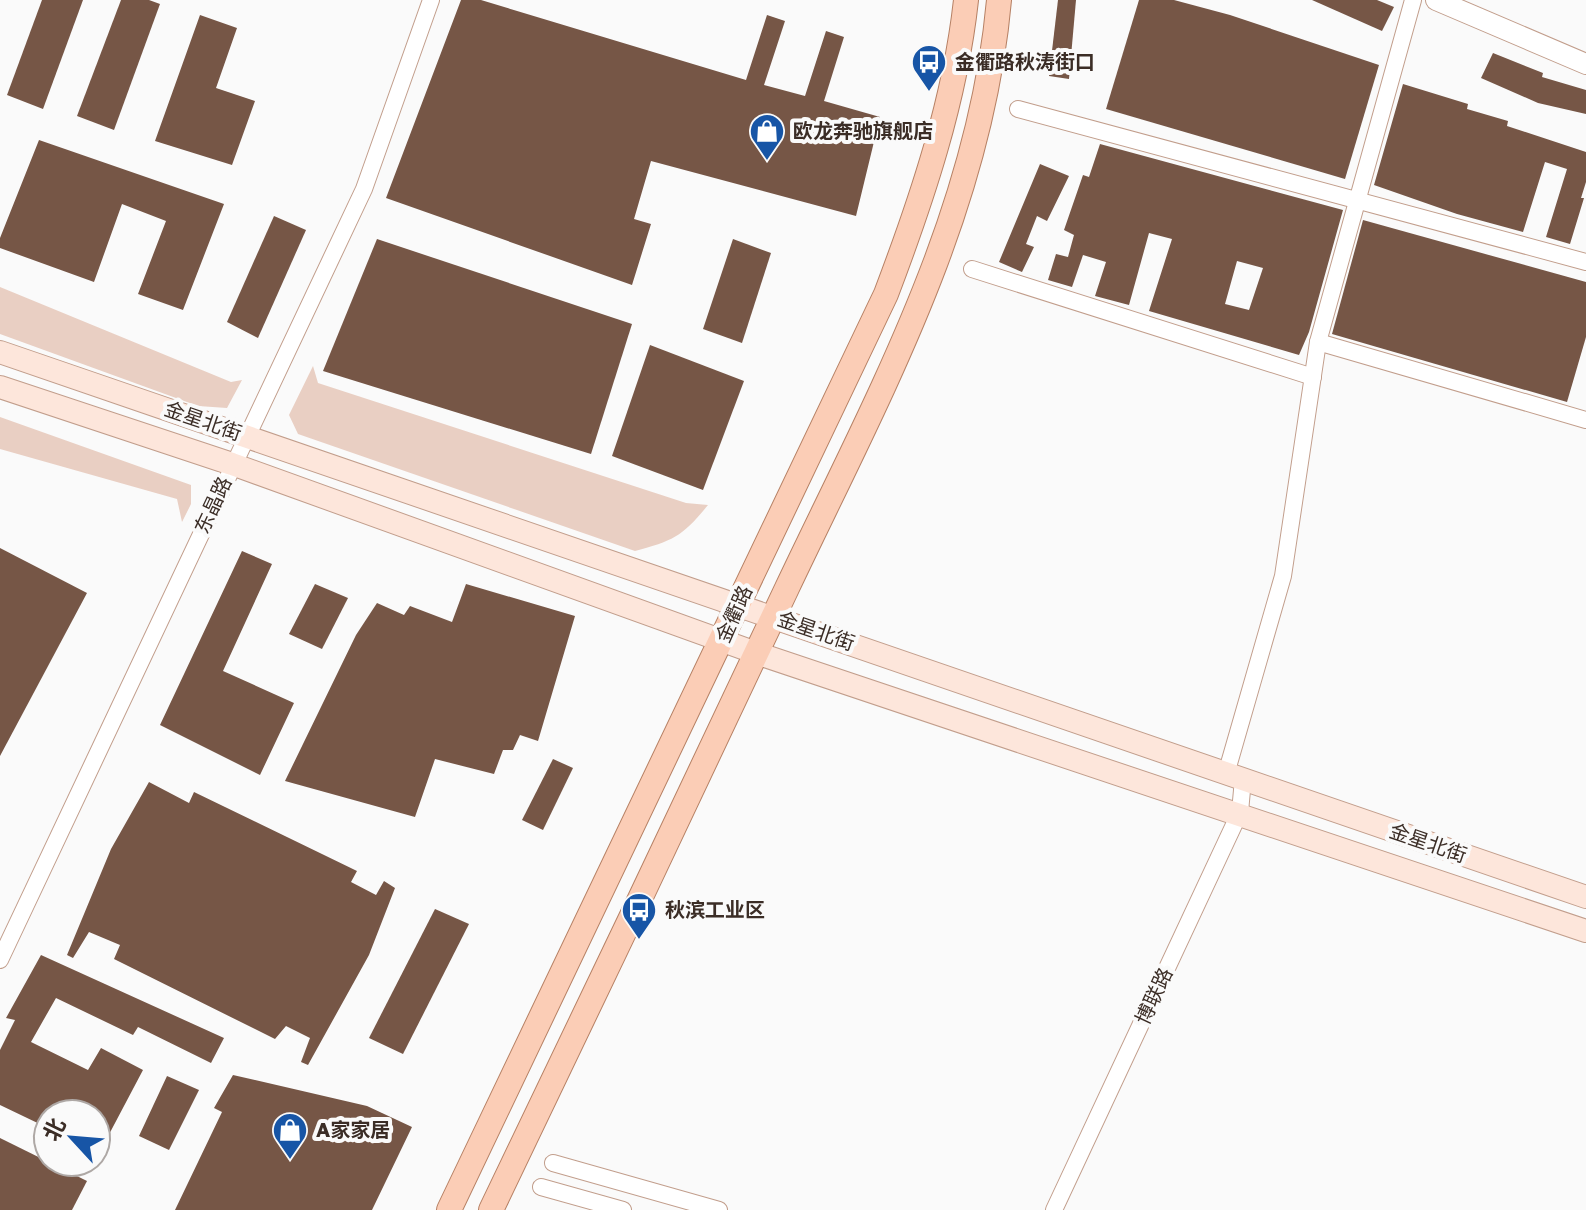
<svg xmlns="http://www.w3.org/2000/svg" width="1586" height="1210" font-family="'Golos Text','Noto Sans SC',sans-serif">
  <rect width="100%" height="100%" fill="#fafafa"/>
  <g fill="#e9cfc3">
    <polygon points="0,287 231,382 242,380 227,408 198,406 0,334"/>
    <path d="M 313,366 L 318,383 L 686,503 L 708,505 C 683,536 673,541 635,551 L 298,434 L 289,415 Z"/>
    <polygon points="0,417 191,485 191,504 182,522 177,499 0,449"/>
  </g>
  <g fill="#765646" fill-rule="evenodd">
    <polygon points="42,0 83,0 43,109 7,95"/>
    <polygon points="121,0 149,0 160,4 114,130 77,116"/>
    <polygon points="461,0 481,0 746,80 767,15 785,21 764,85 805,96 826,31 844,37 824,101 880,117 856,216 651,161 634,219 651,224 632,285 386,198"/>
    <polygon points="1058,0 1076,0 1069,79 1049,76"/>
    <polygon points="1139,0 1174,0 1230,15 1379,65 1345,179 1106,109"/>
    <polygon points="1312,0 1377,0 1394,7 1382,31"/>
    <polygon points="200,15 237,28 216,88 255,101 232,165 155,141"/>
    <polygon points="1493,53 1543,73 1542,77 1586,90 1586,114 1538,103 1481,78"/>
    <polygon points="1403,84 1468,104 1467,109 1508,121 1507,126 1586,152 1586,182 1581,198 1584,198 1570,244 1546,237 1567,169 1545,162 1523,232 1457,214 1374,185"/>
    <polygon points="39,140 224,204 183,310 138,294 166,221 122,204 94,282 0,248 0,238"/>
    <path d="M 1100,144 L 1343,210 L 1309,332 L 1299,355 L 1149,311 L 1172,239 L 1149,233 L 1129,305 L 1095,296 L 1106,262 L 1083,255 L 1072,287 L 1048,280 L 1056,254 L 1068,257 L 1074,235 L 1064,230 L 1083,175 L 1089,177 ZM 1237,261 L 1263,268 L 1249,310 L 1225,304 Z"/>
    <polygon points="1040,164 1069,176 1047,221 1037,216 1026,244 1034,247 1022,272 999,262"/>
    <polygon points="274,216 306,230 258,338 227,322"/>
    <polygon points="1363,220 1586,282 1586,337 1567,402 1332,334"/>
    <polygon points="377,239 632,324 591,454 323,371"/>
    <polygon points="733,239 771,253 742,343 703,329"/>
    <polygon points="650,345 744,381 703,490 612,456"/>
    <polygon points="0,548 87,593 0,756"/>
    <polygon points="242,551 272,564 223,671 294,703 260,775 160,725"/>
    <polygon points="315,584 348,598 322,649 289,634"/>
    <polygon points="466,584 575,616 538,741 520,735 513,750 503,750 494,774 435,759 415,817 285,781 356,635 377,603 404,615 410,606 452,622"/>
    <polygon points="553,759 573,768 543,830 522,820"/>
    <polygon points="149,782 189,803 194,792 357,871 351,882 376,895 384,881 395,888 369,955 308,1065 301,1062 310,1038 286,1026 275,1039 114,959 120,945 89,932 73,958 67,955 111,849"/>
    <polygon points="435,909 469,924 403,1054 369,1038"/>
    <polygon points="41,955 224,1038 211,1063 138,1027 133,1035 56,998 31,1042 88,1070 101,1048 143,1070 96,1159 96,1114 48,1114 48,1128 0,1105 0,1050 15,1020 6,1018"/>
    <polygon points="233,1075 367,1106 412,1127 372,1210 175,1210 222,1112 214,1108"/>
    <polygon points="167,1076 199,1090 169,1150 139,1136"/>
    <polygon points="0,1138 87,1181 72,1210 0,1210"/>
  </g>
  <g fill="none" stroke-linecap="round" stroke-linejoin="round">
    <g stroke="#c29e8c" stroke-width="18">
      <g id="minor">
        <polyline points="1018,109 1586,262"/>
        <polyline points="972,269 1313,377"/>
        <polyline points="1318,342 1586,420"/>
        <polyline points="1226,774 1283,576 1318,342 1413,0"/>
        <polyline points="0,960 364,189 431,0"/>
        <polyline points="553,1163 719,1210"/>
        <polyline points="541,1187 623,1210"/>
        <polyline points="1054,1210 1240,812 1243,779"/>
      </g>
    </g>
    <g stroke="#c29e8c" stroke-width="22">
      <polyline id="tertiary" points="1436,0 1586,64"/>
    </g>
    <g stroke="#c29e8c" stroke-width="24">
      <g id="secondary">
        <polyline points="0,352 1586,897"/>
        <polyline points="0,387 232,464 759,654 1586,931"/>
      </g>
    </g>
    <g stroke="#b68064" stroke-width="26">
      <g id="primary">
        <path d="M 449,1210 L 886,294 C 922,199 955,101 966,0"/>
        <path d="M 491,1210 C 591,1003 689,796 787,588 C 877,398 980,214 999,0"/>
      </g>
    </g>
    <use href="#minor" stroke="#fff" stroke-width="16"/>
    <use href="#tertiary" stroke="#fff" stroke-width="20"/>
    <use href="#secondary" stroke="#fde6db" stroke-width="22"/>
    <use href="#primary" stroke="#fbcdb6" stroke-width="24"/>
  </g>
  <defs>
    <g id="bus-pin" transform="scale(1.8)"><path d="M0 17L-7.5 6A9.5 9.5 0 1 1 7.5 6Z" fill="#1755a6" stroke="#fafafa"/><path d="M-5-6H5V4H4V6H2V4H-2V6H-4V4H-5ZM-3.5-4V0h7V-4ZM-3.5 1.2v1.5H-2V1.2ZM2 1.2v1.5H3.5V1.2Z" fill="#fff"/></g>
    <g id="shop-pin" transform="scale(1.8)"><path d="M0 17L-7.5 6A9.5 9.5 0 1 1 7.5 6Z" fill="#1755a6" stroke="#fafafa"/><path d="M-5-2.5h2.3a2.7 3.5 0 0 1 5.4 0H5L5.5 6h-11ZM-1.5-2.5h3a1.5 2.3 0 0 0-3 0Z" fill="#fff"/></g>
  </defs>
  <g fill-rule="evenodd">
    <use href="#bus-pin" x="929" y="62"/>
    <use href="#shop-pin" x="767" y="131"/>
    <use href="#bus-pin" x="639" y="910"/>
    <use href="#shop-pin" x="290" y="1130"/>
  </g>
  <g text-anchor="middle" stroke-width="8" stroke-linejoin="round" paint-order="stroke">
    <g font-size="20" font-weight="bold" fill="#3b2d26" stroke="#fafafa" text-anchor="start">
      <text x="955" y="69">金衢路秋涛街口</text>
      <text x="793" y="138">欧龙奔驰旗舰店</text>
      <text x="665" y="917">秋滨工业区</text>
      <text x="316" y="1137">A家家居</text>
    </g>
    <g font-size="20" fill="#3b2d26" stroke="#fafafa">
      <text transform="translate(203 421) rotate(19)" y="7">金星北街</text>
      <text transform="translate(213 505) rotate(-65)" y="7">东晶路</text>
      <text transform="translate(734 614) rotate(-66)" y="7">金衢路</text>
      <text transform="translate(816 631) rotate(19)" y="7">金星北街</text>
      <text transform="translate(1428 843) rotate(19)" y="7">金星北街</text>
      <text transform="translate(1154 996) rotate(-65)" y="7">博联路</text>
    </g>
  </g>
  <g transform="translate(72 1138) rotate(296)"><circle r="38" fill="#fafafa" stroke="#aea8a5" stroke-width="2"/>
  <path d="M0-6L14 30L0 20L-14 30Z" fill="#1755a6"/>
  <text y="-12" font-size="22" font-weight="bold" text-anchor="middle" fill="#3b2d26">北</text>
  </g>
</svg>
